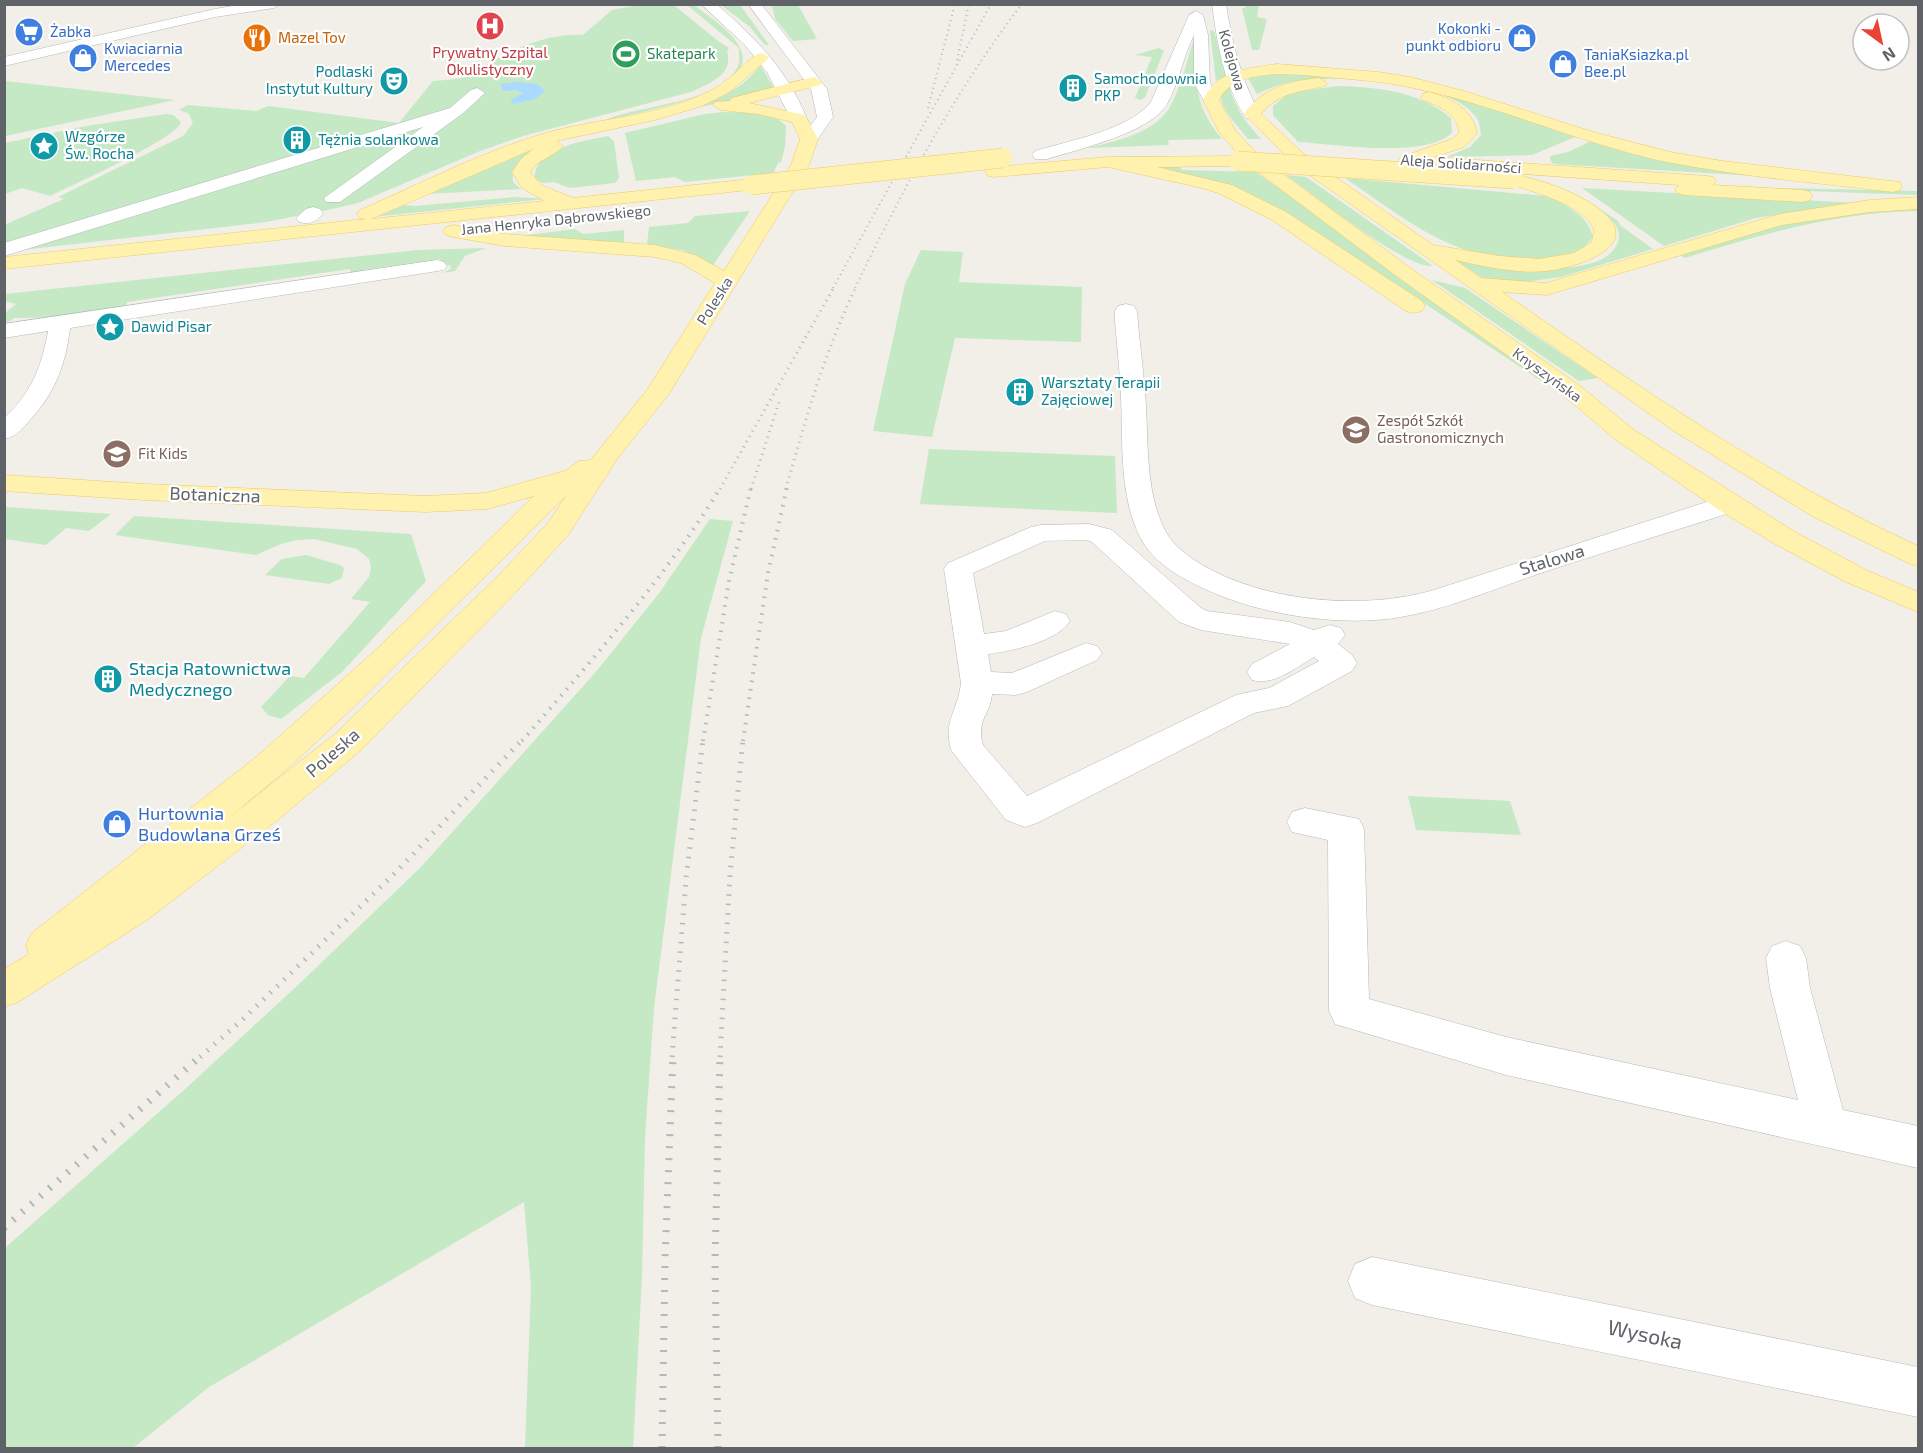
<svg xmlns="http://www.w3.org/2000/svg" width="1923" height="1453" font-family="'Exo 2',sans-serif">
  <rect width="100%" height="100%" fill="#f1efe8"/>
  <g fill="#c5e8c5">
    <path d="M 632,5 L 674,5 L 718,41 L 729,48 L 727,51 C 734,75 710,83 691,92 L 523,136 L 480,151 L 358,203 L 332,209 L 266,222 L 5,252 L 4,225 L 64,199 L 58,197 L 183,136 L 193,123 L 189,114 L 179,110 L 188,105 L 256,111 L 268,106 L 399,123 L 433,81 C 447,80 462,79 475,74 C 484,71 489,63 498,58 C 522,45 555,33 583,35 L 612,10 L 634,6 Z"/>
    <path d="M 687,5 L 694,5 C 709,17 736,33 742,53 C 754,93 632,114 606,120 C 638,105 722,103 738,66 C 741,60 738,54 739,48 Z"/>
    <polygon points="721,5 740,5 769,45 765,45 750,27"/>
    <polygon points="772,5 798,5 817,39 793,41 775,19"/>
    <polygon points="1245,5 1259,5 1257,17 1267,19 1259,50 1252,50 1242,8 1245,8"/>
    <polygon points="1210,30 1214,31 1226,76 1216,81"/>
    <path d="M 1195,35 C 1196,78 1192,104 1222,139 L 1168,140 L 1169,145 L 1087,148 C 1116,141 1155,134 1171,105 C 1182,84 1188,57 1195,35 Z"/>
    <polygon points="1159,48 1164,51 1145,97 1141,100 1135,98 1152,57 1135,55"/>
    <path d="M 760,65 L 774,88 L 763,93 L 687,110 C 714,99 743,91 760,65 Z"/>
    <path d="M 1290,72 C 1338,74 1385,79 1431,90 C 1480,102 1527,121 1575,137 L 1532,155 L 1447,157 L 1470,147 L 1481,135 C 1480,129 1480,122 1476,117 C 1448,79 1339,75 1296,81 C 1282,83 1270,88 1257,94 L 1248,78 Z"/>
    <polygon points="4,81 5,81 175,100 5,136"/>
    <path d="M 1229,86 C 1235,108 1246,123 1261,139 L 1248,139 C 1240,128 1223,112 1221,98 C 1221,93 1225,90 1229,86 Z"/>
    <path d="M 1337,86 C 1377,87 1419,91 1451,118 L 1452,133 C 1423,159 1337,144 1298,142 L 1273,115 L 1273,106 L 1289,93 Z"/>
    <path d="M 725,112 C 744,113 772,110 786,126 L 785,147 L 781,162 L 778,163 L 773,173 L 685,182 L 675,177 L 636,181 L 625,133 L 705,114 Z"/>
    <path d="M 166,114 L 173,115 L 181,122 C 178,138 70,186 50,196 L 22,188 L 5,194 L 5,143 L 86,126 Z"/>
    <path d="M 608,136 L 614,141 L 619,178 L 615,183 L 570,188 L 554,182 L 542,183 L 535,178 C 534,147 585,141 608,136 Z"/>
    <polygon points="1591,141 1808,179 1553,164 1550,159 1550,156 1568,152"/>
    <path d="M 536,148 L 537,148 C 523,158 511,164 513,182 L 521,189 L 427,194 Z"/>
    <polygon points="1180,165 1182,170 1256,172 1558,387 1552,388 1285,211 1235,188 1155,166"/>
    <path d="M 1286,175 L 1306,177 L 1433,266 C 1405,269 1313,194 1286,175 Z"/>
    <path d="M 1345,178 L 1547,196 C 1567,206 1587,214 1593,237 C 1582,253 1567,255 1549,258 C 1463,269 1411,223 1345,178 Z"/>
    <polygon points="1582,188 1855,203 1756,218 1664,246"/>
    <polygon points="1774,188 1918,191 1918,195 1775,190"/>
    <polygon points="515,197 545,199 372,217 405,205 416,206"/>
    <path d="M 1588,201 L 1618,221 L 1621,226 L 1653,249 L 1561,277 L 1524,282 L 1489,282 L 1449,256 C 1485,261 1595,285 1616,246 C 1628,226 1601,211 1588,201 Z"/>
    <path d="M 1918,207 L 1918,211 C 1838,212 1762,234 1685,258 L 1680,255 L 1782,225 L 1882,210 Z"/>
    <polygon points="750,211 713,265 682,250 647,245 649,227 688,223 695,216"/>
    <polygon points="575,229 583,234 624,230 624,243 520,236"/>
    <polygon points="486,248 465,256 455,271 442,273 451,269 450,265 442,266 440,259 362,270 361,274 351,275 350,269 127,302 125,309 74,317 14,318 10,321 5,322 5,313 16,304 5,301 5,294 418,250"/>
    <polygon points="921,250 963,252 959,282 1082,287 1081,342 955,338 932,437 873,431 905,284"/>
    <polygon points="1432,280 1465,288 1598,378 1579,381"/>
    <polygon points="929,449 1115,456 1117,513 920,504"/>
    <polygon points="5,507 111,514 89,531 66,528 46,545 5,539"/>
    <polygon points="134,516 411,534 426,581 342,672 281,719 268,715 261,707 290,676 304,678 370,602 351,599 369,577 371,567 369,559 357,549 314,539 297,540 281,544 256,555 115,535"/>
    <polygon points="710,519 733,521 701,638 654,1008 645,1137 642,1277 633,1448 525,1448 531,1287 524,1202 209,1387 133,1448 5,1448 5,1248 184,1090 297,986 420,868 595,673 660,592"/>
    <polygon points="306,555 340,565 344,568 342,578 329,584 265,575 282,559"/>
    <polygon points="1408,796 1510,801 1521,835 1416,830"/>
  </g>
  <polygon fill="#aadaff" points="516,82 537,84 545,91 535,99 512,104 511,100 523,93 516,90 503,91 500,84"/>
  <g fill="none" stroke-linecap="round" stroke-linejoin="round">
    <g stroke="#b5b8bc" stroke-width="1">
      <g id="minor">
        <polygon points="244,4 280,4 274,8 215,17 4,66 4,57 215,9"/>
        <path d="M 701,4 L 716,4 C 755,37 788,71 807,119 L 805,123 L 793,123 L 767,72 L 744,44 Z"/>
        <polygon points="748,4 761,4 827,89 833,117 815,143 803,143 800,139 817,117 811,89"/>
        <path d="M 1212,4 L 1226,4 C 1232,43 1241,80 1260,114 L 1258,118 L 1246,118 C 1224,85 1217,43 1212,4 Z"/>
        <path d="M 1196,11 L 1203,15 L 1208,35 L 1210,83 L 1219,100 L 1217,103 L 1205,103 L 1194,83 L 1194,35 C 1183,57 1179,83 1167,104 C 1150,133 1079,149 1047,159 L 1035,159 L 1032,155 L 1035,151 C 1068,141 1129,130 1151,102 L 1189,15 Z"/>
        <polygon points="477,88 485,93 462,114 340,202 326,202 324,198 423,127 4,256 4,243 450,108 471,90"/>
        <path d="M 313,207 L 320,209 L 323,213 C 317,222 309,225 299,222 L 296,218 L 306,209 Z"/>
        <path d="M 437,260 L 444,262 L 447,266 L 444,270 L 70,328 C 66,364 55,393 30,420 C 22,429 16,437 4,439 L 4,418 C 31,394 42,366 48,331 L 4,338 L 4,324 Z"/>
        <path d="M 1126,304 L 1134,306 L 1137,311 C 1139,338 1143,366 1145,393 C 1149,437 1144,492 1166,532 C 1173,546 1187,555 1199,563 C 1262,602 1363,611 1434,590 L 1719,498 L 1729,496 L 1739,498 L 1743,504 L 1739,510 C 1677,530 1614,549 1553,569 C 1503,585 1453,608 1401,617 C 1345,627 1267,616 1214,593 C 1186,581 1154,565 1140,537 C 1119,495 1123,443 1121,398 C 1120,372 1117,347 1115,321 L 1115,311 L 1118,306 Z"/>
        <path d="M 1089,524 L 1112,530 L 1201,608 L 1207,611 L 1290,622 L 1314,630 L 1330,625 L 1341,628 L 1345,635 L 1338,644 L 1352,655 L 1357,663 L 1352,671 L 1288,706 L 1254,713 L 1037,823 L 1025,827 L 1006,820 L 951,750 C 943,720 958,711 961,683 L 944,569 L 948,563 L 1031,527 L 1041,525 ZM 1087,540 L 1092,542 L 1179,622 L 1201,630 L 1290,644 L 1252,664 L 1247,672 L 1252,680 C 1274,686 1295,668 1314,657 L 1319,661 L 1269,688 L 1236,695 L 1027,796 L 983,745 C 976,719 990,716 992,694 L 1016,695 L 1027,692 L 1097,660 L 1102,653 L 1097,646 L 1086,643 L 1012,673 L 991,672 L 988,654 C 1011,651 1057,642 1070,621 L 1066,614 L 1055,611 L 1006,631 L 984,634 L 973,573 L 1045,541 Z"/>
        <polygon points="1305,808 1359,819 1364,829 1369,999 1506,1037 1798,1100 1770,988 1766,958 1772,946 1786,941 1800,946 1806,958 1810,988 1843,1110 1918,1126 1918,1168 1506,1075 1335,1024 1329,1011 1328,840 1292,832 1287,822 1292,812"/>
        <polygon points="1372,1257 1918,1367 1918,1417 1372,1305 1355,1298 1348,1281 1355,1264"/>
      </g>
    </g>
    <g stroke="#f2c960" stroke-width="1">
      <g id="major">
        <path d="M 762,53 L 769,57 L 767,60 L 728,93 L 702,106 L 655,120 L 556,141 L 563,146 C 554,157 539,158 530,172 L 541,185 L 573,198 L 751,179 L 758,181 L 760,185 L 758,189 L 4,269 L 4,257 L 366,219 L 360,218 L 357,214 L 360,210 C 420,184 479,153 542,134 C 597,118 658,117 710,91 C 728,82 741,66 757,54 ZM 533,149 L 521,159 L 512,172 L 522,188 L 545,201 L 371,219 Z"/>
        <path d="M 1277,64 L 1378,72 L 1410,77 L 1467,92 L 1593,132 L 1670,152 L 1722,161 L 1900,182 L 1902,186 L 1900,190 L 1893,192 C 1819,183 1745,177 1672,163 C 1582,145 1499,105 1409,87 C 1386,82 1361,80 1337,78 C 1304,76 1237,63 1219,100 L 1235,130 L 1259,156 L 1413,270 L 1579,385 L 1634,430 L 1795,532 L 1866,570 L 1918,592 L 1918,612 L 1846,582 L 1775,544 L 1719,510 L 1616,440 L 1563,395 L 1399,278 L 1246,163 L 1238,166 L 1157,167 L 1232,185 L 1286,212 L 1422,301 L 1425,306 L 1422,311 L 1414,313 L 1406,311 L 1272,220 L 1218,193 L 1202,188 L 1108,167 L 994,177 L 988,176 L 985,172 L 988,168 L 994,167 L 1108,157 L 1240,156 L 1219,132 L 1203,100 C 1218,70 1246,69 1277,64 Z"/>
        <path d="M 814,77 L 822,82 L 820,85 L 749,103 L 805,115 L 818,139 L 809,165 L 669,394 L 617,459 L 568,535 L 517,591 L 360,751 L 280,818 L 147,920 L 18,1002 L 4,1007 L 4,969 L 29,954 L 26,946 L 31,934 L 261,753 L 378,648 L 534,496 L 487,509 L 425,512 L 145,500 L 4,491 L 4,475 L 145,484 L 425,496 L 486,493 L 565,471 L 579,461 L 591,460 L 647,390 L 715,283 L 681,263 L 655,257 L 505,246 L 453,237 L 446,235 L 443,231 L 446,227 L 453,225 L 505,234 L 655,245 L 695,255 L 724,271 L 791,165 L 800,139 L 792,122 L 758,114 L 721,110 L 713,105 L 715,102 L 730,101 L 732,98 ZM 566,496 L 548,523 L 497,577 L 336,733 L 226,820 L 285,771 L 358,703 Z"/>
        <path d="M 1319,78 L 1327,83 L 1325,86 C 1300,92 1279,92 1261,114 L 1307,157 L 1433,245 L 1500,256 L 1539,259 L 1574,253 L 1592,242 L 1594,230 C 1584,204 1532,192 1508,183 L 1505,179 L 1508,175 L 1514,174 C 1540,180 1572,190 1595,206 C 1651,245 1579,267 1546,271 C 1515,274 1484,266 1455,260 L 1481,278 L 1546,283 L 1780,214 L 1870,200 L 1918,197 L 1918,209 L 1870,212 L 1782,225 L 1547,295 L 1502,292 C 1636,385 1770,478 1918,546 L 1918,566 L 1908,563 L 1812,516 L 1677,433 L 1295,165 L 1244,114 C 1262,88 1289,81 1319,78 Z"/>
        <path d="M 1429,92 C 1451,98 1474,110 1477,134 L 1464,147 L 1434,157 L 1707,176 L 1713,177 L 1716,181 L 1713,185 L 1803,190 L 1810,192 L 1812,196 L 1810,200 L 1803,202 L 1684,195 L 1677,193 L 1675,189 L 1679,185 L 1423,167 C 1415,165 1409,167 1401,165 L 1398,161 L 1401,157 L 1452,139 L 1459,133 C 1458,113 1439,106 1423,100 L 1421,97 L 1423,94 Z"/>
      </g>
    </g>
    <use href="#minor" fill="#fff" fill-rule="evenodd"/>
    <use href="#major" fill="#fff2af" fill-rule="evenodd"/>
    <g stroke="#b6b7b8" stroke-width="2" stroke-dasharray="1 4" stroke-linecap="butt">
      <polyline points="957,60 969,4"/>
      <polyline points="928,108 955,4"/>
      <polyline points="833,288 991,4"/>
      <path d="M 855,288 C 903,189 955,91 1022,4"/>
    </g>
    <g stroke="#b6b7b8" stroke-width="3" stroke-dasharray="1 5" stroke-linecap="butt">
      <polyline points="720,489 834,287"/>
      <polyline points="751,489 779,402"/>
      <path d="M 786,489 C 805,420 825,351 856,287"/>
    </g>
    <g stroke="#b6b7b8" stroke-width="4" stroke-dasharray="1.5 7" stroke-linecap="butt">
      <path d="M 522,741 C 592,660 664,579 721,487"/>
      <polyline points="703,741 729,581 751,487"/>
      <polyline points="743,741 768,573 787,487"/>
    </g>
    <g stroke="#b6b7b8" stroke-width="5" stroke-dasharray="1.5 8" stroke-linecap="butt">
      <polyline points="200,1057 240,1022 395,873 523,739"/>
      <polyline points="672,1057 686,879 703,739"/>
      <polyline points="720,1057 730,874 743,739"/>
    </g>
    <g stroke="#b6b7b8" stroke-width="7" stroke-dasharray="2 10" stroke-linecap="butt">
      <polyline points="4,1228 202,1055"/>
      <polyline points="662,1448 665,1259 673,1055"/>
      <polyline points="718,1448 715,1261 720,1055"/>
    </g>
    <g stroke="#f2c960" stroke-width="20" stroke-linecap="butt">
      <g id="major-bridge">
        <polyline points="1238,161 1514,179"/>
        <polyline points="751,185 1003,158"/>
      </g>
    </g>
    <use href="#major-bridge" stroke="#fff2af" stroke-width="19"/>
  </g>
  <defs>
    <g id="hospital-disc" transform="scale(1.5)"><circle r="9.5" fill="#e0444e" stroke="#fff"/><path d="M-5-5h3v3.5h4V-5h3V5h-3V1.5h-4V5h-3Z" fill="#fff"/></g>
    <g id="supermarket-disc" transform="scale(1.5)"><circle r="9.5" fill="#3f7fe0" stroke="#fff"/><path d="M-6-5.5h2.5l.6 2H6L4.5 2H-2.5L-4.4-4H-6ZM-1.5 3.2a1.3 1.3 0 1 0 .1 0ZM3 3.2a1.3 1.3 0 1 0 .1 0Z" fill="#fff"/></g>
    <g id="restaurant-disc" transform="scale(1.5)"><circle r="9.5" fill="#e8710a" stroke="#fff"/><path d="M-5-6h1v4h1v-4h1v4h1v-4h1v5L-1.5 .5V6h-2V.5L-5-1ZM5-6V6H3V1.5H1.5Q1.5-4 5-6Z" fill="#fff"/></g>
    <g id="shop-disc" transform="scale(1.5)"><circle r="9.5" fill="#3f7fe0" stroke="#fff"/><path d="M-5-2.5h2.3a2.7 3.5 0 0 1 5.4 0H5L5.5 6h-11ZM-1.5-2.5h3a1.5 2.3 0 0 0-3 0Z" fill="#fff"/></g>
    <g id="stadium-disc" transform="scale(1.5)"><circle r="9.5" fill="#2e9e5b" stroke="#fff"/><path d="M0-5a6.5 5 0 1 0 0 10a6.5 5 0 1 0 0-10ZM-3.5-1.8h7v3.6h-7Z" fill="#fff"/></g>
    <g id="theatre-disc" transform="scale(1.5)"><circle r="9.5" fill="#0f9aa8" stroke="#fff"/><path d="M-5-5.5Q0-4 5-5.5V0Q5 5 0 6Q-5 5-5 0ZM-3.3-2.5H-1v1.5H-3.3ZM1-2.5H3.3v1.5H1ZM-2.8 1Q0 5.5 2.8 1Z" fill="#fff"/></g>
    <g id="building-disc" transform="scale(1.5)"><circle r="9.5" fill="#0f9aa8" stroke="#fff"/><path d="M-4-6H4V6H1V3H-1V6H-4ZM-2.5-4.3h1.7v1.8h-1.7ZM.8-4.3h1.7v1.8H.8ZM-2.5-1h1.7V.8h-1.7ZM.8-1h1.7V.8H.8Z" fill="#fff"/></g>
    <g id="sight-disc" transform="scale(1.5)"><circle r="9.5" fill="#0f9aa8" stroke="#fff"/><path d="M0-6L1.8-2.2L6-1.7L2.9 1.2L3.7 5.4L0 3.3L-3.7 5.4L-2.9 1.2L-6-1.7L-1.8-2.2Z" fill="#fff"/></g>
    <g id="school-disc" transform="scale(1.5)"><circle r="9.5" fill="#8d6e63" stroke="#fff"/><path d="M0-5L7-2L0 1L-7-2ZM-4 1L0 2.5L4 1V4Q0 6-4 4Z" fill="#fff"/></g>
  </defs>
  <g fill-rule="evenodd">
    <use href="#hospital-disc" x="490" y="26"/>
    <use href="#supermarket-disc" x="29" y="32"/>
    <use href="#restaurant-disc" x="257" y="38"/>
    <use href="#shop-disc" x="1522" y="38"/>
    <use href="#stadium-disc" x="626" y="54"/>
    <use href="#shop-disc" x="83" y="58"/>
    <use href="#shop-disc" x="1563" y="64"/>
    <use href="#theatre-disc" x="394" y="81"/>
    <use href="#building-disc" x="1073" y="88"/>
    <use href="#building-disc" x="297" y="140"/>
    <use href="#sight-disc" x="44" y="146"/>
    <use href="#sight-disc" x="110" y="327"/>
    <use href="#building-disc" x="1020" y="392"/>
    <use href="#school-disc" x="1356" y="430"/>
    <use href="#school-disc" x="117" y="454"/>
    <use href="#building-disc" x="108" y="679"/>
    <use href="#shop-disc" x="117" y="824"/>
  </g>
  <g text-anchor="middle" stroke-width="4.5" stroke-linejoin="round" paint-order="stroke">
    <g font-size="15" fill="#366cbe" stroke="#fff" text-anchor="start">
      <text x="1501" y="34" text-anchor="end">Kokonki -<tspan x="1501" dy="17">punkt odbioru</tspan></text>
      <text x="50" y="37">Żabka</text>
      <text x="104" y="54">Kwiaciarnia<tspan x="104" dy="17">Mercedes</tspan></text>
      <text x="1584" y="60">TaniaKsiazka.pl<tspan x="1584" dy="17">Bee.pl</tspan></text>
    </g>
    <g font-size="15" fill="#c56008" stroke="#fff" text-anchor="start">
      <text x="278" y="43">Mazel Tov</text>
    </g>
    <g font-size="15" fill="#be3a42" stroke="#fff">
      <text x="490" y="58">Prywatny Szpital<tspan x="490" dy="17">Okulistyczny</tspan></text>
    </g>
    <g font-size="15" fill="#27864d" stroke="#fff" text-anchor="start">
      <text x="647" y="59">Skatepark</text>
    </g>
    <g font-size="15" fill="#5f6368" stroke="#fff">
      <text transform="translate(1232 60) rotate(74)" y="5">Kolejowa</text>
      <text transform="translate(1461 164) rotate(4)" y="5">Aleja Solidarności</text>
      <text transform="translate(556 220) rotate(-6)" y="5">Jana Henryka Dąbrowskiego</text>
      <text transform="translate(715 301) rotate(-58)" y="5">Poleska</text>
      <text transform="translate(1547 375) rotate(36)" y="5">Knyszyńska</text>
    </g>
    <g font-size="15" fill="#0d838f" stroke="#fff" text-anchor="start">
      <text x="373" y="77" text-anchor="end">Podlaski<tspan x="373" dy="17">Instytut Kultury</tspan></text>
      <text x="1094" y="84">Samochodownia<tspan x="1094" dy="17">PKP</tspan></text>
      <text x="65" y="142">Wzgórze<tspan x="65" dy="17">Św. Rocha</tspan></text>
      <text x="318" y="145">Tężnia solankowa</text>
      <text x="131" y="332">Dawid Pisar</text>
      <text x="1041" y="388">Warsztaty Terapii<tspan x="1041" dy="17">Zajęciowej</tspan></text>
    </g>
    <g font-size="15" fill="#785e54" stroke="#fff" text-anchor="start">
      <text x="1377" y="426">Zespół Szkół<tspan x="1377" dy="17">Gastronomicznych</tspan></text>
      <text x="138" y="459">Fit Kids</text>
    </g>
    <g font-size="18" fill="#5f6368" stroke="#fff">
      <text transform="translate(215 495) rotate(2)" y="6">Botaniczna</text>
      <text transform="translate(1552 560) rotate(-17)" y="6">Stalowa</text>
      <text transform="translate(333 753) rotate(-41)" y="6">Poleska</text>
    </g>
    <g font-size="18" fill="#0d838f" stroke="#fff" text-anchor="start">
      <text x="129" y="675">Stacja Ratownictwa<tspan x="129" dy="21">Medycznego</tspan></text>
    </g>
    <g font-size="18" fill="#366cbe" stroke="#fff" text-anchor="start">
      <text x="138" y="820">Hurtownia<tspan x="138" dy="21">Budowlana Grześ</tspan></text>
    </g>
    <g font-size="21" fill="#5f6368" stroke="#fff">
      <text transform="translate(1645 1335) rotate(12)" y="7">Wysoka</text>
    </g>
  </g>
  <rect width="1923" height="1453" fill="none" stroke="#5f6368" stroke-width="12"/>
  <g transform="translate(1881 42) rotate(147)"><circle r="28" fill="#ffffff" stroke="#bfc1c3" stroke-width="1.5"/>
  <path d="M0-4.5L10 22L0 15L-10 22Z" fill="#ea4335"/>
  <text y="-9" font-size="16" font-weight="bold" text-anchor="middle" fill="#5f6368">N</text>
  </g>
</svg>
